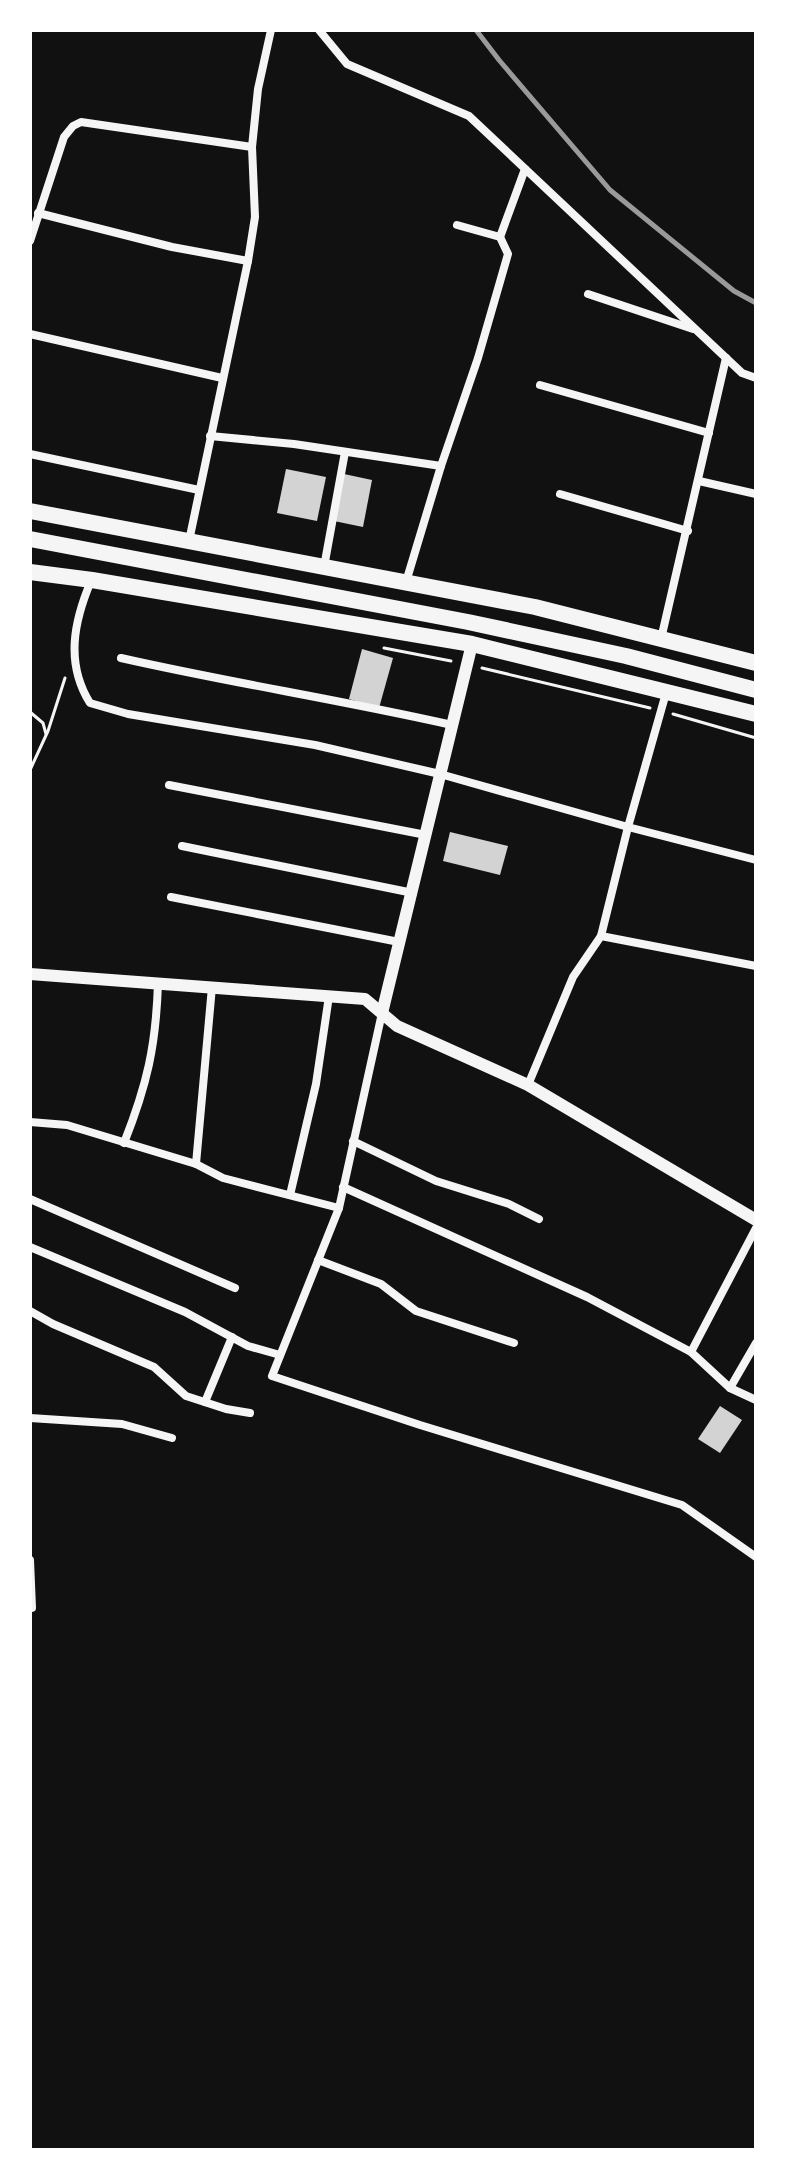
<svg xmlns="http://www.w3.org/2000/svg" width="786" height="2180" font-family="'Public Sans',sans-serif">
  <rect width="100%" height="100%" fill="#111"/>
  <g fill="#d3d3d3">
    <polygon points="286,469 326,477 317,521 277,513"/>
    <polygon points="344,474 372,480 363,527 334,521"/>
    <polygon points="362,649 393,658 379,708 349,699"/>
    <polygon points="450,832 508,846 500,875 443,861"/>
    <polygon points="720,1406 742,1420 720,1453 698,1439"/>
  </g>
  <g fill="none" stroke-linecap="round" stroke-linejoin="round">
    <g stroke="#f5f5f5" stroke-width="3">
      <polyline points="384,648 451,661"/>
      <polyline points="482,668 650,708"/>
      <polyline points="30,712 43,723 46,734"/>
      <polyline points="673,714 756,738"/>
      <polyline points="30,770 48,731 65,678"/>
    </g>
    <g stroke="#f5f5f5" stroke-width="8">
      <polyline points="319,30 347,64 469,116 742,373 756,378"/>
      <polyline points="38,213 172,247 248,261"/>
      <polyline points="500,237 525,169"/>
      <polyline points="30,241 64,137 73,126 81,122 252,147"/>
      <polyline points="588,294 693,329"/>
      <polyline points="30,334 222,378"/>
      <polyline points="540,385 709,433"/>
      <polyline points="210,436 294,444 441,466"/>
      <polyline points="30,454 199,490"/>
      <polyline points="699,481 756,494"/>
      <polyline points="560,494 688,531"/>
      <polyline points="189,541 248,261 255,217 252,147 258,89 271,30"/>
      <polyline points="324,567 345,452"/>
      <path d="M 91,581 C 74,621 65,663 90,703 L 128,714 L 315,745 L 440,774 L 628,827 L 601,936"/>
      <polyline points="406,582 441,466 478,358 508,254 500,237 457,225"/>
      <polyline points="661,639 726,358"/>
      <path d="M 121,658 C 231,683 342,700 452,725"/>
      <polyline points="666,693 628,827 756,860"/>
      <polyline points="169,785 426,835"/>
      <polyline points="182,846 413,893"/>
      <polyline points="171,897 399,942"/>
      <polyline points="382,1013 339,1208 272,1376 420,1425 682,1505 756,1557"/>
      <polyline points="528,1085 573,977 601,936 756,966"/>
      <polyline points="30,1122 67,1125 196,1164 223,1178 339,1208"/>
      <polyline points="353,1141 436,1181 509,1204 539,1219"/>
      <path d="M 124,1143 C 147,1085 156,1046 158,983"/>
      <polyline points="196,1164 212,987"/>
      <polyline points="343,1187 587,1297 691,1352 730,1388 756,1400"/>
      <polyline points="290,1195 316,1084 329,996"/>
      <polyline points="30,1199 235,1288"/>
      <polyline points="30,1247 185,1312 248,1346 280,1355"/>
      <polyline points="318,1260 381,1284 416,1311 514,1343"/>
      <polyline points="30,1311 53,1324 154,1367 186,1396 226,1409 250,1413"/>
      <polyline points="691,1352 756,1228"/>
      <polyline points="730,1388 756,1343"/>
      <polyline points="205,1402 232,1337"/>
      <polyline points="30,1418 122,1424 172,1438"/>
      <polyline points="30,1560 32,1608"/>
    </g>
    <g stroke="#f5f5f5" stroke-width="12">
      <polyline points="30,974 365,999 397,1026 528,1085 756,1220"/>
      <polyline points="382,1013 472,644"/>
    </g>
    <g stroke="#f5f5f5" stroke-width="16">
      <polyline points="30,511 535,607 756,663"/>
      <polyline points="30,539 468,622 626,656 756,690"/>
      <polyline points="30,572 92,580 472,644 756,714"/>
    </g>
    <polyline stroke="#9a9a9a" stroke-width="5" points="476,30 499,60 610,190 734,291 756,303"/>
  </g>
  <rect width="786" height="2180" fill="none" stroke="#ffffff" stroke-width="64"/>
</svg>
